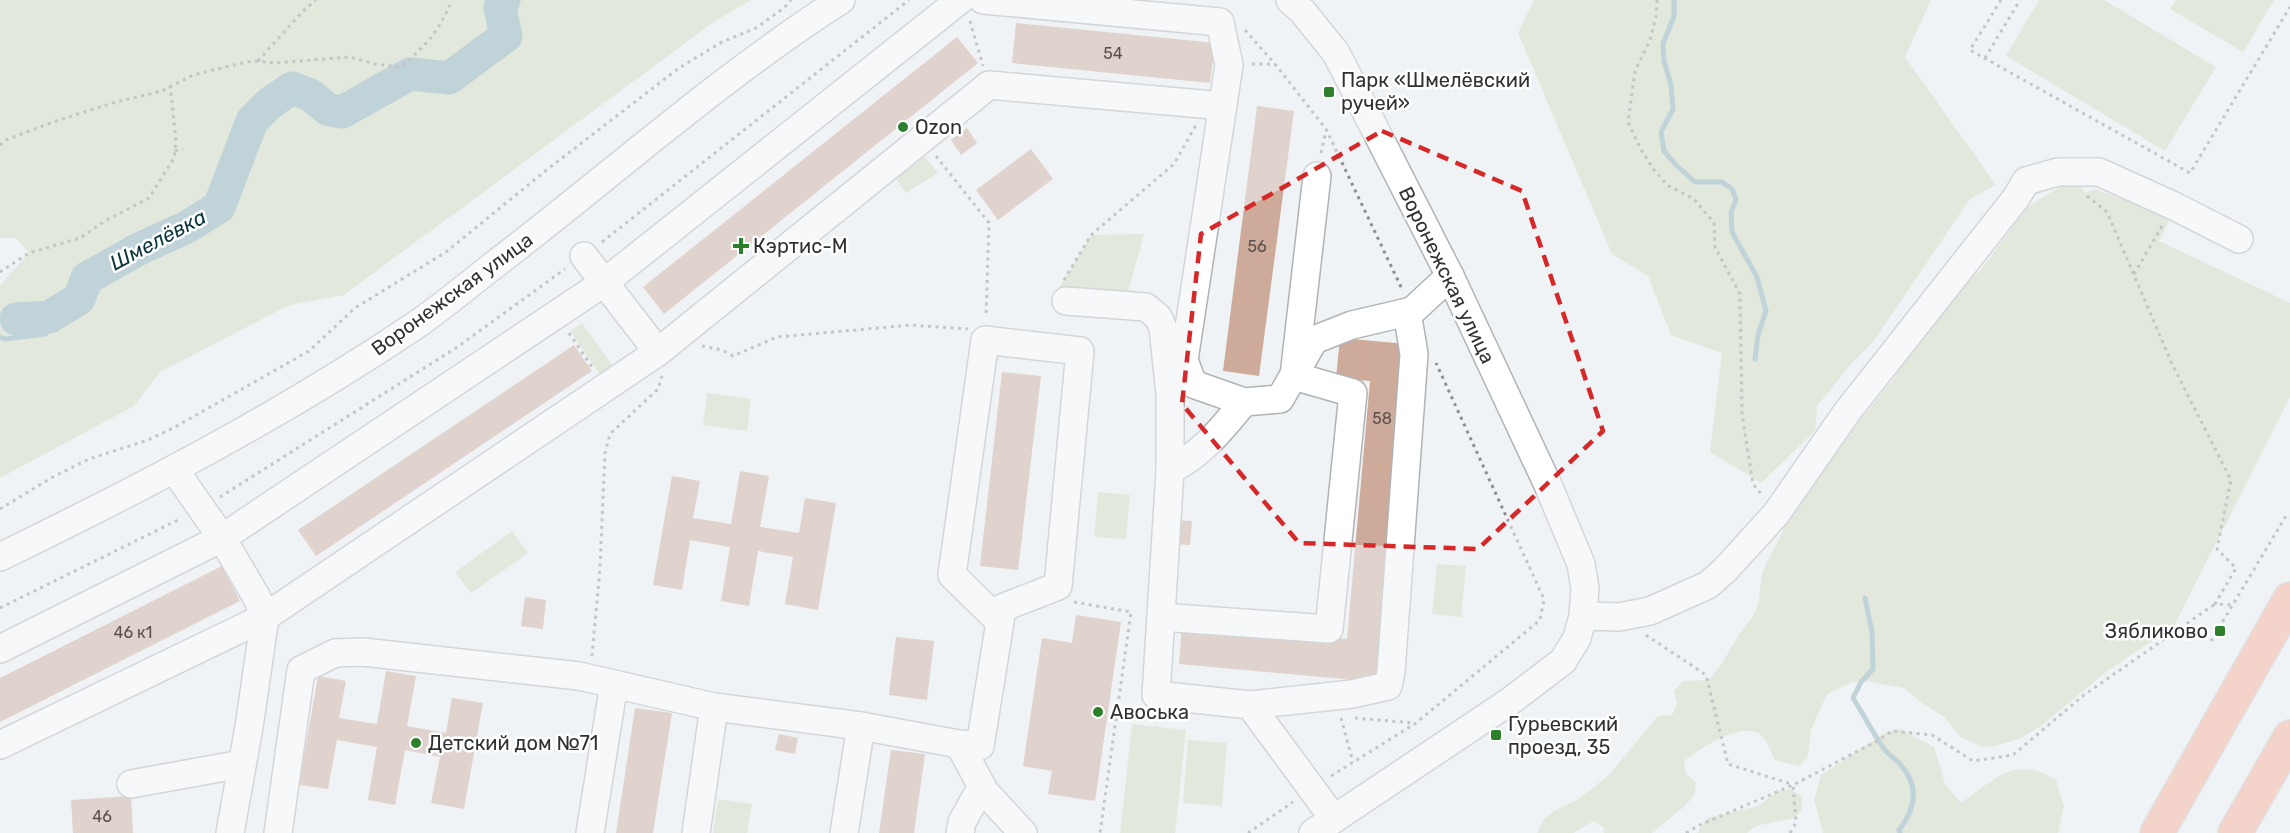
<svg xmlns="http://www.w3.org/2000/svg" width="2290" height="833" font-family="Rubik,sans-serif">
  <rect width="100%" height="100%" fill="#f0f3f5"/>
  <g fill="#d2dbbd">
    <polygon points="0,0 751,0 715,21 344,295 289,305 160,372 134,406 0,478 0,285 29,253 16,238 0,238"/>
    <polygon points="1534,0 1931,0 1905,57 1996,185 1970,199 1873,342 1851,364 1817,406 1815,431 1761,483 1710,452 1722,353 1671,335 1648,276 1612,254 1518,33"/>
    <polygon points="2039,0 2104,0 2216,67 2165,151 2006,56"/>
    <polygon points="2176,0 2274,0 2243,52 2170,9"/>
    <polygon points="925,157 938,173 906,193 895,178"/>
    <path d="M 2068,183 L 2080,187 L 2086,193 L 2095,189 L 2171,217 L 2159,241 L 2290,303 L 2290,397 L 2174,626 L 2106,672 L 2041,726 L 2019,739 L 1995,746 L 1983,747 L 1960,737 L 1945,717 L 1923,704 L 1904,688 L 1865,681 L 1852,682 L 1827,694 L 1811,730 L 1808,756 L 1799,766 L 1775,760 C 1771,753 1767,740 1761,735 C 1741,720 1700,749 1684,761 L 1686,774 L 1696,782 L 1694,795 L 1686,805 L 1652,833 L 1604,833 L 1604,828 L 1594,821 L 1573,833 L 1537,833 L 1544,819 L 1554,811 L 1577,800 L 1609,775 L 1658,716 L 1672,715 L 1677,703 L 1674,691 L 1683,681 L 1709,680 C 1721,667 1728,653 1737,638 C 1743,627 1753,620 1757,607 C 1761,596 1759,583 1763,571 C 1770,554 1782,539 1785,521 L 1849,428 L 1861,419 L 1896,376 L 1904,355 L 1953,295 L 1964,287 L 1982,268 L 2028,207 L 2039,199 Z"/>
    <polygon points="1144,234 1128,292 1059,288 1091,235"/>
    <polygon points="582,323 613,366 600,375 570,331"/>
    <polygon points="707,393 751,399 747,431 703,425"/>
    <polygon points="1098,492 1130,495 1126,539 1094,537"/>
    <polygon points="512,531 528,553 471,593 455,572"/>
    <polygon points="1437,564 1466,566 1461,617 1432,614"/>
    <polygon points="1132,724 1186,730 1175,833 1120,833"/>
    <path d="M 1900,729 L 1934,747 L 1945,784 L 1961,803 C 1993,781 2014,753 2056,780 L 2064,806 L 2058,833 L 1823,833 L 1814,800 L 1821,775 L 1886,732 Z"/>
    <polygon points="1188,740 1227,743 1222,806 1183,803"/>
    <polygon points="1791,790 1802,796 1802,809 1794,818 1756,826 1747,833 1697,833 1707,818 1758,806 1778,791"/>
    <polygon points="718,799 752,804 747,833 713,833"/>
  </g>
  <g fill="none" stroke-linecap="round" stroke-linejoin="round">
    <g stroke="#83aeb6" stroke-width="5">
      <polyline points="1674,0 1674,16 1663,44 1664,61 1671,85 1673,109 1661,132 1664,151 1676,165 1695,182 1722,182 1732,189 1736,199 1731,213 1732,232 1757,277 1766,311 1758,335 1755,359"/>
      <polyline points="0,337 5,339 46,334 49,317"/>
      <path d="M 1865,598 L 1872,632 L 1873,669 L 1861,682 L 1853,698 C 1864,715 1873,734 1885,750 C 1889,755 1894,758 1899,763 C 1920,785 1916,808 1899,830 L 1900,833"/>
    </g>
    <polyline stroke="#83aeb6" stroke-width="33" points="16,319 49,317 79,299 87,278 139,249 187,227 219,207 252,121 270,103 292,88 310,95 329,110 342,112 410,74 449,78 506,36 500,8 504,0"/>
  </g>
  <g fill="#cdaa99">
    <polygon points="1016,23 1215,43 1210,83 1012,63"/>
    <polygon points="957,37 978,63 664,314 643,287"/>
    <polygon points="1257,106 1294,111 1259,376 1223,371"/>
    <polygon points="967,128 977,143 961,155 951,140"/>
    <polygon points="1031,149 1053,179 998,220 976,190"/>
    <polygon points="1340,338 1407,344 1376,682 1179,664 1182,625 1347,639 1370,381 1336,378"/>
    <polygon points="574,345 592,371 316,556 298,530"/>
    <polygon points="1002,372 1041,376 1018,570 980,566"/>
    <polygon points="740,471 769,476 760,527 799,533 805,498 836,503 818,610 785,604 793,557 758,551 749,606 721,601 730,547 690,540 682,590 653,585 672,476 700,481 693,518 731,524"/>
    <polygon points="1173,520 1192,521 1190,545 1172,544"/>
    <polygon points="222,566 240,601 0,722 0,678"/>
    <polygon points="525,597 546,600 543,629 521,626"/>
    <polygon points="1076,615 1121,622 1095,801 1048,794 1052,771 1023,766 1042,638 1072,643"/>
    <polygon points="896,637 934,641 927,700 889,695"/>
    <polygon points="386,671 416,676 407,726 446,733 452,698 483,703 464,809 431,803 440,757 405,750 395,805 368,800 377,747 337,740 328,789 299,785 318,676 346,681 339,718 377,724"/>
    <polygon points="635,708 672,713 653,833 616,833"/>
    <polygon points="779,734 798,738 795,754 775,750"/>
    <polygon points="891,750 925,754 914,833 879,833"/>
    <polygon points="131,796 133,833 73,833 71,800"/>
  </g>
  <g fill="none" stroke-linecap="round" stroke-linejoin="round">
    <g stroke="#b0b3b5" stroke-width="30">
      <g id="minor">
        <polyline points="983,0 1220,22 1229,65 1184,360 1193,384 1244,402 1280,399 1314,340 1352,325 1412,311 1450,276"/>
        <polyline points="1290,0 1303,12 1336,53 1450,276 1548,485 1581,564 1585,588 1583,616 1577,638 1563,661 1509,702 1313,833"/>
        <polyline points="584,256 658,352"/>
        <polyline points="1066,301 1146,307 1158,317 1163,328 1170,393 1170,470"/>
        <path d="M 1244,402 C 1222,429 1202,454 1170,470 L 1156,695 L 1250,705 L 1334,819"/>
        <polyline points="174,469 222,538 257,598 265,617 249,727 230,833"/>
        <path d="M 0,557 C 142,488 282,415 413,327 C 441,308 467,286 494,265 C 609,177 718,79 841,0"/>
        <polyline points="1583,616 1619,617 1650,611 1708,585 1725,570 1776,514 1847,412 2016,198 2026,181 2058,172 2099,172 2174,206 2239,239"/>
        <polyline points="1161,617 1329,629 1353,393 1294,376 1317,176"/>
        <polyline points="0,649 222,538 605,282 960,0"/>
        <polyline points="1250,705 1352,694 1388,686 1391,672 1414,354 1407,312"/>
        <polyline points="959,744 980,746 1000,622 1002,608 1058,586 1080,351 985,340 952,575 1000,622"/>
        <polyline points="0,745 265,617 658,352 989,85 1223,106"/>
        <polyline points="131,784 242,764"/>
        <polyline points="278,833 301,670 335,653 363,652 579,676 614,684"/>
        <polyline points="590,833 614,684 714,707"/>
        <polyline points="696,833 714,707 861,726 959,744 985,792 1023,833"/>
        <polyline points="844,833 861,726"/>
        <polyline points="960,833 962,822 977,795 985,792"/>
      </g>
    </g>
    <g stroke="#cdcece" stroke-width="36">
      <g id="highway">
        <polyline points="2157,833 2290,599"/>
        <polyline points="2235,833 2290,737"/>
      </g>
    </g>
    <g stroke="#8c8e8f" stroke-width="3" stroke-dasharray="3 4.5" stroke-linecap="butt">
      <polyline points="1657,0 1656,16 1650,40 1635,71 1628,122 1640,148 1654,170 1667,185 1694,199 1714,223 1715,247 1740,294 1742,414 1753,484 1763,496"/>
      <polyline points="2001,0 1970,50 2190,173 2290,7"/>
      <polyline points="970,21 983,66"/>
      <polyline points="1245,30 1275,64 1326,129 1402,289"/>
      <polyline points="1985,58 2020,0"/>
      <polyline points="258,61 303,11 316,0"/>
      <polyline points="1252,64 1275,64"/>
      <path d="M 0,145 L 6,140 L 53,122 L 116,102 L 162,91 L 193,75 L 246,62 L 258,61 L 274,63 L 350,57 L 375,64 L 401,67 C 427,44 438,33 452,0"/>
      <polyline points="175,151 183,149"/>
      <polyline points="1321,153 1326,131"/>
      <polyline points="936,156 989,223 986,317"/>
      <polyline points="2087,196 2107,212 2173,366 2231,480 2217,549 2236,568 2215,604 2233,605"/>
      <polyline points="602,242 909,0"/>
      <polyline points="0,272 29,253 80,238 105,221 149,198 174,158 176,141 170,85"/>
      <polyline points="2134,274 2162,226"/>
      <polyline points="1064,280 1091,235 1174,164 1196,125"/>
      <polyline points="569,333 594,370"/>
      <polyline points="702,346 722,350 733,356 777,337 911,325 968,329"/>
      <polyline points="220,497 456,348 565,269"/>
      <polyline points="0,509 51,478 89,459 148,440 175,427 309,351 355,308 446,252 549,168 679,68 722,42 756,28 784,8 791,0"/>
      <polyline points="1074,602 1131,612 1100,833"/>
      <polyline points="0,608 180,519"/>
      <polyline points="1646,635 1706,675 1728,764 1791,784"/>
      <polyline points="2211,641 2286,516 2290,518"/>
      <polyline points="592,656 600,568 605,453 610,434 658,389 662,376"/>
      <polyline points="1341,718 1353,762"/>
      <polyline points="1355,718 1414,723"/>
      <polyline points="1331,776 1416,723 1540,620 1544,599 1436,363"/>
      <polyline points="1248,833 1293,802"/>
      <polyline points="1686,833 1700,825 1793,785 1879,740 1892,731 1932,735 1973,761 2013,755 2084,695 2215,604"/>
      <polyline points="1790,833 1796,823 1793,785"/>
    </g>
    <use href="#minor" stroke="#fff" stroke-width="27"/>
    <use href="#highway" stroke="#f5ae94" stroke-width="33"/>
  </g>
  <path d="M0 0H2290V833H0ZM 1382,131 L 1522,191 L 1603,431 L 1478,549 L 1299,543 L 1182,404 L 1201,234 Z" fill="#f0f3f5" fill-opacity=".55" fill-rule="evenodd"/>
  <path fill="none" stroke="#d62828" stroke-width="4.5" stroke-dasharray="12 8" stroke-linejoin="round" d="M 1382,131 L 1522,191 L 1603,431 L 1478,549 L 1299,543 L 1182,404 L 1201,234 Z"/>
  <g fill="#2c7f2b" stroke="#fff" stroke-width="2">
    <rect x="1323" y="86" width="12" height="12" rx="3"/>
    <circle cx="903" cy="127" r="6"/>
    <path d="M738 237h6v6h6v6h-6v6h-6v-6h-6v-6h6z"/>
    <rect x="2214" y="625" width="12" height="12" rx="3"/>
    <circle cx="1098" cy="712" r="6"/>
    <rect x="1490" y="729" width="12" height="12" rx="3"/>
    <circle cx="416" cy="743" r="6"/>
  </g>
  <g text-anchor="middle" stroke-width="5" stroke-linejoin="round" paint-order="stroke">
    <g font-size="16" fill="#574f4c">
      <text x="1113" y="59">54</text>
      <text x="1257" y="252">56</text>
      <text x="1382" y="424">58</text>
      <text x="133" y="638">46 к1</text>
      <text x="102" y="822">46</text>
    </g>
    <g font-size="20" fill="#303132" stroke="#fff" text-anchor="start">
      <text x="1341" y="87">Парк «Шмелёвский<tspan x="1341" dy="23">ручей»</tspan></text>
      <text x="915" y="134">Ozon</text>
      <text x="753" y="253">Кэртис-М</text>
      <text x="2208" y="638" text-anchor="end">Зябликово</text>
      <text x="1110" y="719">Авоська</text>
      <text x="1508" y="731">Гурьевский<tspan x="1508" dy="23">проезд, 35</tspan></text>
      <text x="428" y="750">Детский дом №71</text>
    </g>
    <g font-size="20" fill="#303132" stroke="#fff">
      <text transform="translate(1447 275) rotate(64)" y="7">Воронежская улица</text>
      <text transform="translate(452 294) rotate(-36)" y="7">Воронежская улица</text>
    </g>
    <g font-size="21" font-style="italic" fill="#0c363d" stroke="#fff">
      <text transform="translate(158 240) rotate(-28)" y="7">Шмелёвка</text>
    </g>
  </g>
</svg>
